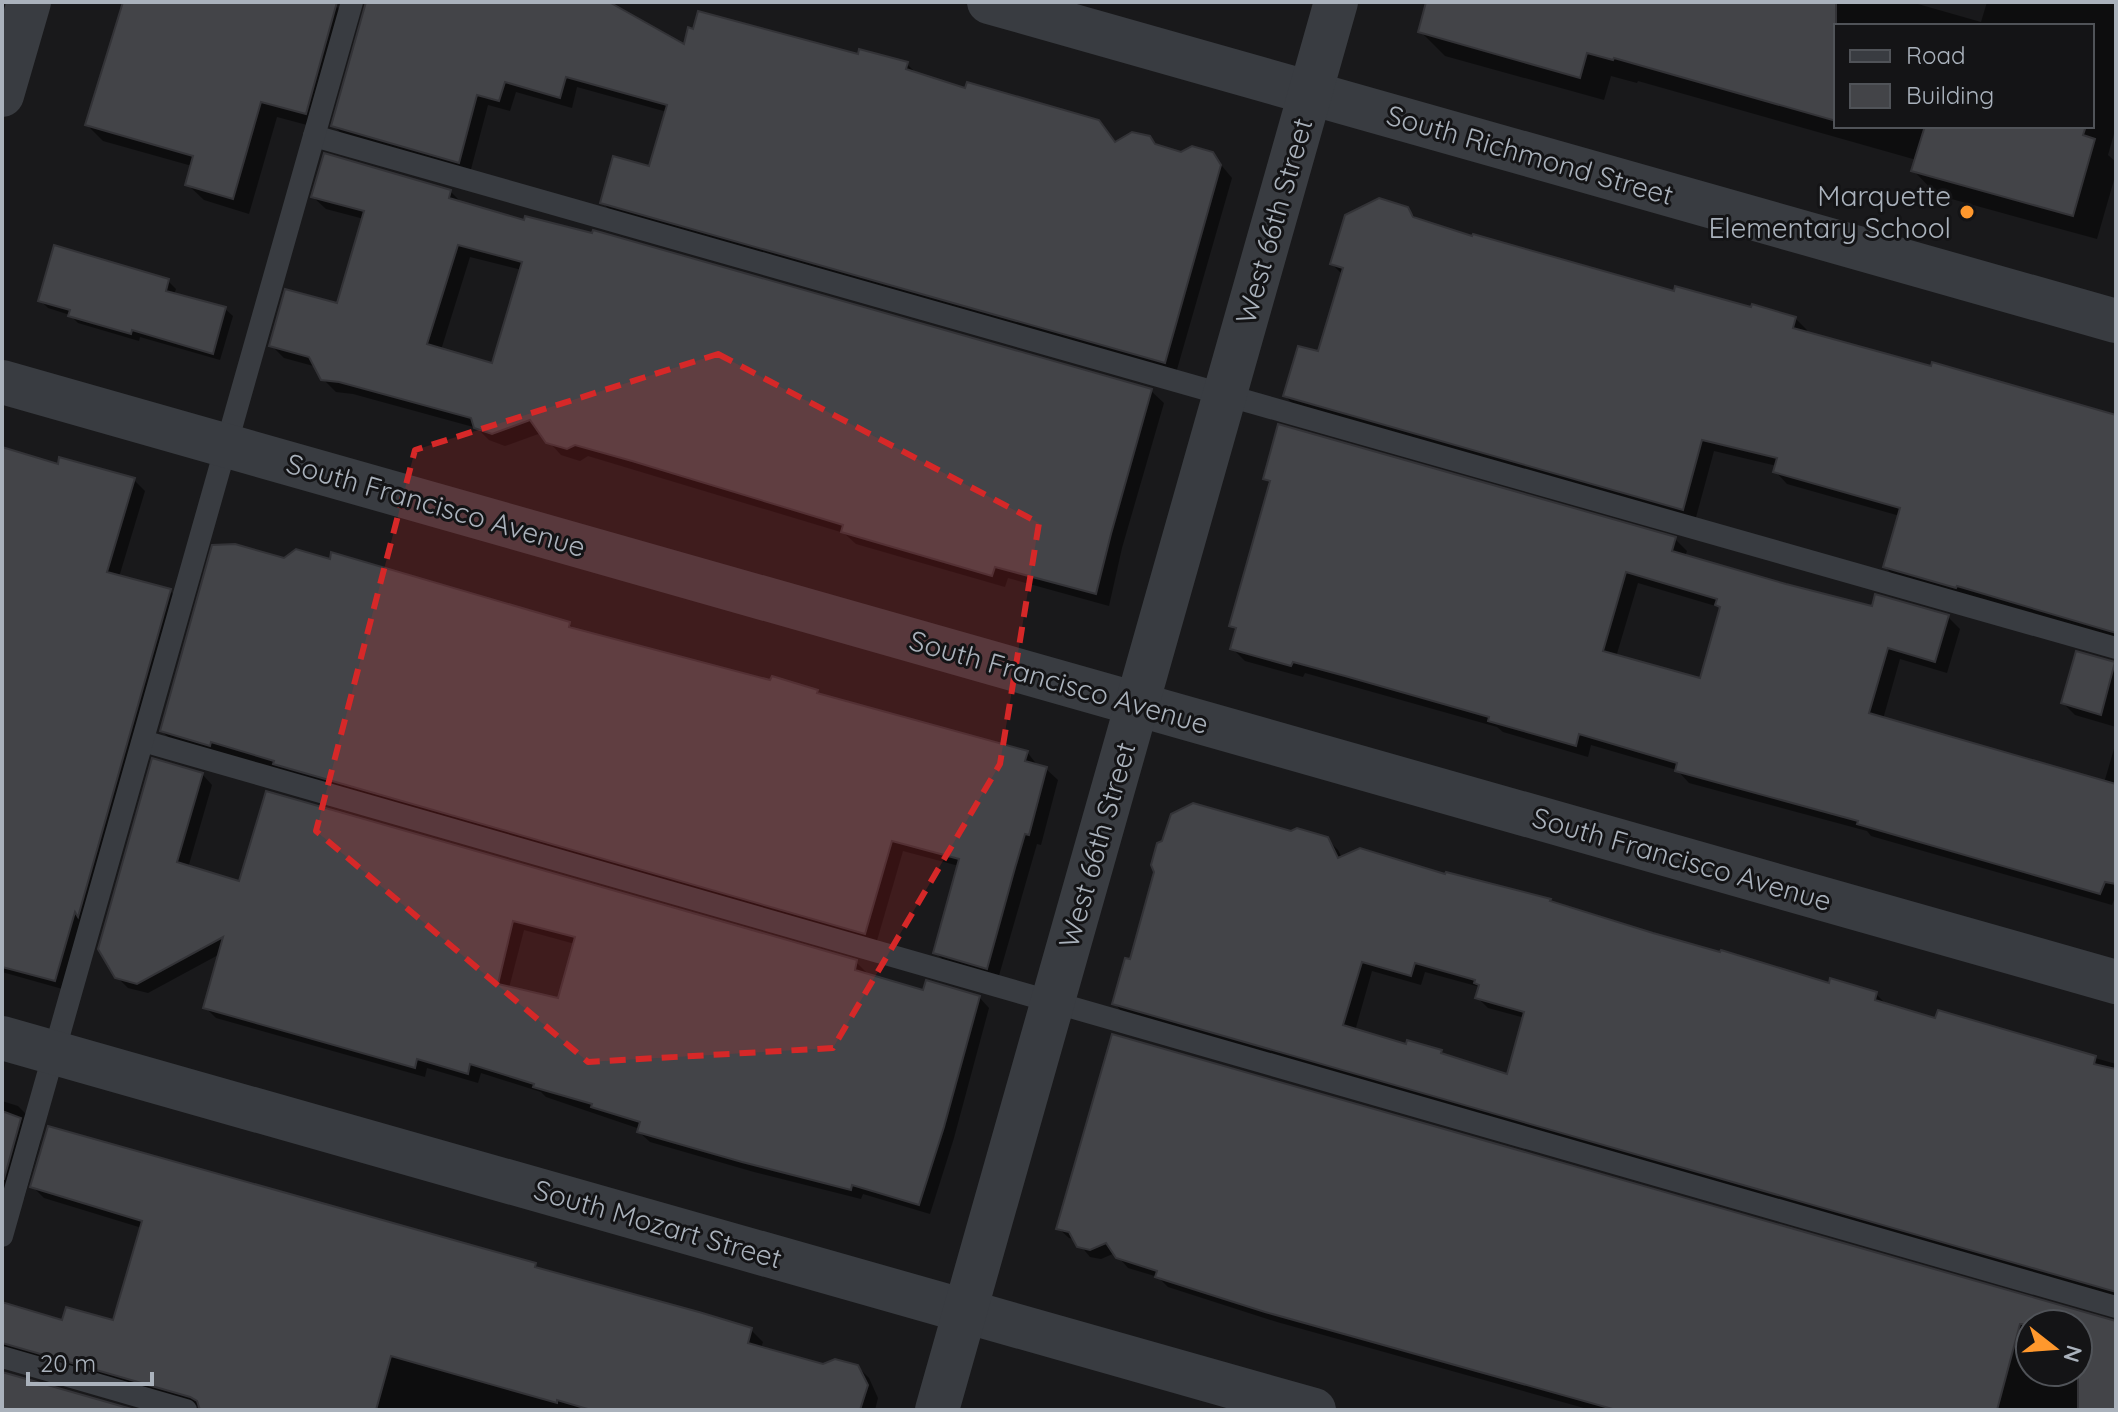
<svg xmlns="http://www.w3.org/2000/svg" width="2118" height="1412" font-family="Quicksand,sans-serif">
  <rect width="100%" height="100%" fill="#19191b"/>
  <g fill="#0007" fill-rule="evenodd">
    <polygon points="124,2 321,2 336,6 352,22 322,129 277,117 249,214 204,200 187,184 192,166 103,141 87,125"/>
    <polygon points="368,2 605,2 685,47 860,56 907,64 917,74 967,90 1098,122 1117,143 1157,147 1181,154 1212,154 1232,178 1176,373 614,214 602,202 651,169 667,112 577,87 572,108 516,92 510,111 488,105 470,173 345,137 334,126"/>
    <path d="M 1429,2 L 1911,2 L 1981,22 L 1987,2 L 2116,2 L 2116,127 L 2108,155 L 2116,162 L 2116,173 L 2097,239 L 1937,195 L 1913,170 L 1916,161 L 1913,159 L 1638,81 L 1637,83 L 1611,76 L 1604,100 L 1445,56 L 1421,32 ZM 1836,26 L 2092,26 L 2092,126 L 1836,126 Z"/>
    <path d="M 450,191 L 463,204 L 1151,391 L 1164,403 L 1122,548 L 1109,606 L 1008,578 L 1005,587 L 856,544 L 844,533 L 588,456 L 580,461 L 561,455 L 541,433 L 505,446 L 489,440 L 477,428 L 353,394 L 336,392 L 323,379 L 317,367 L 284,358 L 271,345 L 338,305 L 364,219 L 326,209 L 313,197 ZM 470,257 L 522,270 L 493,366 L 441,350 Z"/>
    <polygon points="1407,208 1420,222 1675,293 1795,318 1807,330 1806,333 2116,416 2116,641 1897,579 1885,567 1900,516 1787,484 1775,471 1777,466 1714,451 1695,521 1297,408 1285,396 1319,354 1343,275 1332,264"/>
    <polygon points="168,281 176,289 174,295 225,309 233,316 220,360 140,337 139,341 78,323 70,315 48,308 40,300"/>
    <polygon points="59,466 134,480 145,491 119,577 170,591 181,602 66,990 2,972 2,467"/>
    <path d="M 1265,479 L 1675,539 L 1687,551 L 1685,556 L 1873,608 L 1948,617 L 1960,629 L 1947,673 L 1900,659 L 1883,719 L 2104,783 L 2116,742 L 2116,895 L 2112,905 L 1871,836 L 1867,831 L 1689,783 L 1677,770 L 1591,745 L 1588,757 L 1503,732 L 1497,727 L 1305,673 L 1303,677 L 1245,661 L 1233,649 L 1237,632 L 1231,626 L 1271,485 ZM 1638,583 L 1719,607 L 1722,610 L 1701,680 L 1616,657 Z"/>
    <polygon points="284,561 569,624 577,631 772,683 817,691 822,696 1027,752 1038,766 1046,769 1058,780 1041,845 1037,844 998,979 947,964 936,953 959,866 903,851 876,944 173,742 162,731"/>
    <polygon points="2077,654 2116,663 2116,727 2075,715 2063,703"/>
    <path d="M 202,774 L 212,785 L 188,868 L 241,884 L 856,962 L 867,973 L 866,976 L 925,993 L 979,997 L 989,1008 L 954,1138 L 930,1214 L 863,1194 L 861,1199 L 754,1172 L 650,1142 L 639,1132 L 640,1129 L 546,1097 L 541,1092 L 481,1073 L 478,1083 L 427,1068 L 425,1077 L 216,1018 L 206,1008 L 220,954 L 148,993 L 128,988 L 116,976 ZM 524,930 L 575,944 L 560,1001 L 509,988 Z"/>
    <path d="M 1292,833 L 1327,839 L 1338,850 L 1342,858 L 1446,876 L 1553,905 L 1830,985 L 1876,994 L 1887,1005 L 1937,1021 L 1939,1013 L 2116,1064 L 2116,1299 L 1124,1014 L 1114,1003 L 1131,962 ZM 1372,971 L 1421,985 L 1425,972 L 1480,987 L 1477,997 L 1488,1008 L 1525,1018 L 1508,1077 L 1445,1057 L 1441,1052 L 1408,1046 L 1355,1031 Z"/>
    <polygon points="2,1101 18,1106 39,1127 36,1136 41,1140 24,1199 20,1198 2,1255"/>
    <polygon points="33,1187 535,1265 539,1270 751,1330 763,1342 761,1348 823,1366 857,1366 869,1378 878,1398 875,1410 201,1410 202,1407 18,1354 2,1361 2,1309 64,1322 115,1323 142,1228 44,1198"/>
    <path d="M 1058,1228 L 2116,1322 L 2116,1410 L 1591,1410 L 1277,1322 L 1168,1287 L 1158,1277 L 1128,1268 L 1115,1253 L 1101,1259 L 1090,1257 L 1076,1240 L 1069,1238 ZM 2030,1324 L 2078,1324 L 2078,1372 L 2030,1372 Z"/>
  </g>
  <g fill="#434448" stroke="#333337" stroke-width="2" fill-rule="evenodd">
    <polygon points="123,2 337,2 306,114 261,102 233,199 185,185 193,156 85,125"/>
    <polygon points="366,2 609,2 684,44 688,27 693,29 698,11 858,54 859,49 908,62 906,69 965,88 967,82 1099,120 1115,142 1132,132 1150,136 1155,144 1181,152 1192,146 1213,152 1221,165 1165,363 600,203 613,156 649,166 667,105 566,77 560,98 505,82 499,101 477,95 459,163 331,126"/>
    <polygon points="1426,2 1836,2 1836,121 1614,58 1613,60 1587,53 1580,78 1418,32"/>
    <polygon points="1925,126 2086,126 2083,135 2095,139 2073,216 1911,171"/>
    <path d="M 324,153 L 451,190 L 449,198 L 524,220 L 525,216 L 592,233 L 593,230 L 1152,389 L 1111,534 L 1096,594 L 995,567 L 992,576 L 841,532 L 843,525 L 632,461 L 575,445 L 567,449 L 546,443 L 530,420 L 492,434 L 474,428 L 471,418 L 339,382 L 321,380 L 309,357 L 269,346 L 285,289 L 337,303 L 364,211 L 311,197 ZM 458,245 L 522,262 L 492,363 L 427,344 Z"/>
    <polygon points="1379,198 1408,207 1413,217 1472,236 1473,234 1674,291 1675,286 1751,307 1752,304 1796,317 1793,328 1931,366 1932,362 2116,415 2116,633 1957,586 1956,588 1883,567 1900,508 1773,472 1777,458 1702,440 1683,510 1283,396 1298,346 1318,351 1343,268 1330,264 1345,215"/>
    <polygon points="54,245 169,279 166,291 226,307 213,354 132,330 131,334 68,316 70,310 38,301"/>
    <path d="M 1278,424 L 1676,537 L 1672,551 L 1786,584 L 1872,606 L 1875,594 L 1949,615 L 1935,662 L 1888,648 L 1869,713 L 2116,784 L 2116,884 L 2105,882 L 2100,894 L 1857,824 L 1858,821 L 1675,771 L 1677,763 L 1579,734 L 1576,746 L 1488,721 L 1489,717 L 1345,676 L 1293,662 L 1291,666 L 1230,649 L 1236,628 L 1229,626 L 1270,481 L 1263,479 ZM 1626,572 L 1717,599 L 1715,605 L 1720,607 L 1700,678 L 1603,651 Z"/>
    <polygon points="2,447 58,464 59,457 135,478 107,572 171,589 78,917 75,912 55,981 2,967"/>
    <polygon points="235,544 284,558 296,549 330,559 331,552 570,622 569,627 770,680 772,676 818,690 817,693 1028,751 1025,761 1047,767 1029,835 1025,834 1015,868 987,969 933,953 959,859 892,841 865,934 273,764 274,761 211,742 210,746 160,731 212,545"/>
    <polygon points="2076,651 2115,662 2101,715 2061,703"/>
    <path d="M 152,758 L 203,773 L 177,862 L 239,881 L 266,791 L 857,960 L 855,970 L 923,990 L 926,980 L 980,996 L 944,1127 L 919,1205 L 852,1185 L 851,1190 L 742,1162 L 637,1132 L 640,1122 L 591,1107 L 592,1104 L 533,1087 L 534,1084 L 470,1064 L 468,1074 L 417,1059 L 415,1068 L 203,1008 L 223,937 L 137,984 L 115,978 L 98,949 ZM 513,921 L 575,937 L 558,998 L 498,984 Z"/>
    <path d="M 1193,803 L 1291,831 L 1297,828 L 1328,837 L 1338,858 L 1360,848 L 1445,874 L 1446,872 L 1551,899 L 1550,901 L 1653,933 L 1720,952 L 1721,950 L 1829,983 L 1830,978 L 1877,992 L 1875,1000 L 1935,1018 L 1938,1010 L 2096,1056 L 2094,1064 L 2116,1069 L 2116,1292 L 1112,1004 L 1125,958 L 1130,959 L 1154,872 L 1151,865 L 1157,843 L 1162,841 L 1171,814 ZM 1362,962 L 1411,976 L 1415,963 L 1475,980 L 1474,983 L 1479,985 L 1475,998 L 1524,1012 L 1507,1074 L 1441,1053 L 1442,1050 L 1407,1040 L 1406,1044 L 1343,1025 Z"/>
    <polygon points="1112,1034 2116,1321 2116,1410 2078,1410 2078,1324 2020,1324 1997,1410 1616,1410 1265,1312 1155,1277 1157,1271 1116,1258 1106,1243 1090,1250 1077,1247 1069,1232 1056,1229"/>
    <polygon points="2,1111 21,1118 4,1179 2,1179"/>
    <polygon points="48,1126 482,1248 536,1263 535,1267 699,1312 752,1328 748,1343 823,1364 835,1359 858,1365 868,1385 860,1410 591,1410 557,1400 557,1403 391,1356 376,1410 200,1410 197,1401 190,1397 2,1343 2,1302 62,1320 66,1307 113,1320 142,1221 30,1187"/>
    <polygon points="2,1372 135,1410 2,1410"/>
  </g>
  <g fill="none" stroke-linecap="round" stroke-linejoin="round">
    <g stroke="#393c41" stroke-width="22">
      <polyline points="314,136 2116,648"/>
      <polyline points="143,741 2116,1307"/>
      <polyline points="2,1236 352,2"/>
      <polyline points="2,1357 186,1410"/>
    </g>
    <g stroke="#393c41" stroke-width="44">
      <polyline points="989,2 2116,321"/>
      <polyline points="2,382 2116,982"/>
      <polyline points="2,1038 1314,1410"/>
      <polyline points="937,1410 1336,2"/>
    </g>
    <polyline stroke="#393c41" stroke-width="44" points="2,95 29,2"/>
  </g>
  <path fill="#d62828" fill-opacity="0.2" stroke="#d62828" stroke-width="6" stroke-dasharray="16 10" stroke-linejoin="round" d="M 718,354 L 1039,523 L 1000,764 L 833,1048 L 588,1062 L 316,831 L 415,450 Z"/>
  <circle fill="#ff982d" stroke="#141416" stroke-width="3" cx="1967" cy="212" r="8"/>
  <g text-anchor="middle" stroke-width="6" stroke-linejoin="round" paint-order="stroke">
    <g font-size="28" fill="#aab2bc" stroke="#141416">
      <text transform="translate(1530 155) rotate(16)" y="10">South Richmond Street</text>
      <text transform="translate(1274 221) rotate(-74)" y="10">West 66th Street</text>
      <text transform="translate(436 505) rotate(16)" y="10">South Francisco Avenue</text>
      <text transform="translate(1059 682) rotate(16)" y="10">South Francisco Avenue</text>
      <text transform="translate(1097 845) rotate(-74)" y="10">West 66th Street</text>
      <text transform="translate(1682 859) rotate(16)" y="10">South Francisco Avenue</text>
      <text transform="translate(658 1224) rotate(16)" y="10">South Mozart Street</text>
    </g>
    <g font-size="28" fill="#aab2bc" stroke="#141416" text-anchor="end">
      <text x="1951" y="206">Marquette<tspan x="1951" dy="32">Elementary School</tspan></text>
    </g>
  </g>
  <rect width="2118" height="1412" fill="none" stroke="#aab2bc" stroke-width="8"/>
  <rect x="1834" y="24" width="260" height="104" fill="#141416" stroke="#505358" stroke-width="2"/>
  <rect x="1850" y="50" width="40" height="12" fill="#393c41" stroke="#505358" stroke-width="2"/>
  <text x="1906" y="64" font-size="24" fill="#aab2bc">Road</text>
  <rect x="1850" y="84" width="40" height="24" fill="#434448" stroke="#505358" stroke-width="2"/>
  <text x="1906" y="104" font-size="24" fill="#aab2bc">Building</text>
  <g transform="translate(2054 1348) rotate(107)"><circle r="38" fill="#141416" stroke="#505358" stroke-width="2"/>
  <path d="M0-6L14 30L0 20L-14 30Z" fill="#ff982d"/>
  <text y="-12" font-size="22" font-weight="bold" text-anchor="middle" fill="#aab2bc">N</text>
  </g>
  <path d="M28 1372v12h124v-12" fill="none" stroke="#aab2bc" stroke-width="4"/>
  <text x="40" y="1372" font-size="24" fill="#aab2bc" stroke="#141416" stroke-width="6" paint-order="stroke">20 m</text>
</svg>
